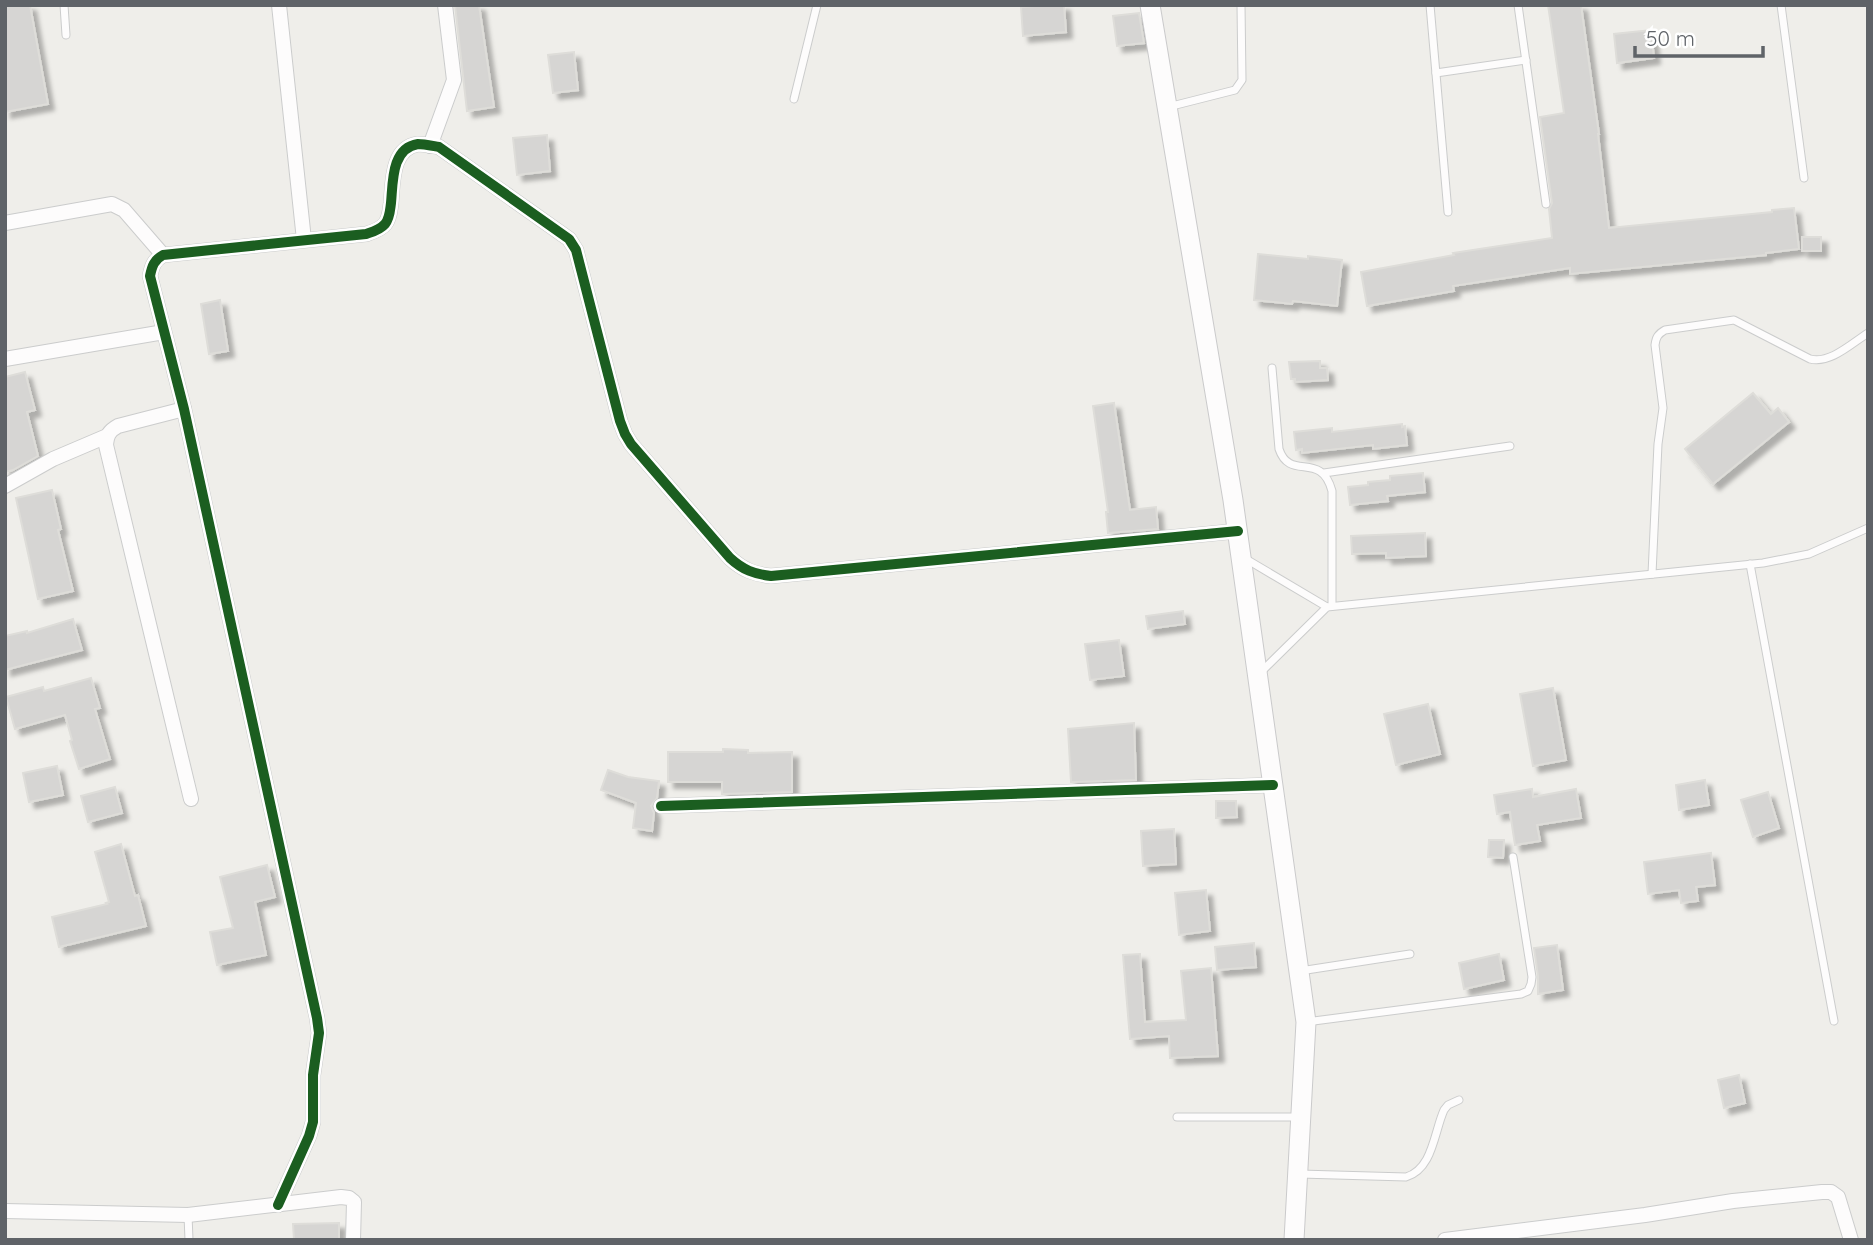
<svg xmlns="http://www.w3.org/2000/svg" width="1873" height="1245" font-family="Quicksand,sans-serif">
  <defs>
    <filter id="shadow"><feDropShadow dx="6" dy="6" stdDeviation="2" flood-color="#0004"/></filter>
  </defs>
  <rect width="100%" height="100%" fill="#efeeea"/>
  <g fill="#d6d5d3" stroke="#deddd9" stroke-width="2" filter="url(#shadow)">
    <polygon points="5,5 30,5 48,104 5,112"/>
    <polygon points="455,5 479,5 494,107 467,111"/>
    <polygon points="1049,5 1064,5 1066,32 1023,36 1021,7"/>
    <polygon points="1548,5 1581,5 1599,134 1598,134 1609,228 1772,212 1772,210 1794,208 1799,249 1766,253 1766,255 1570,274 1570,268 1453,286 1454,291 1367,306 1361,272 1454,255 1453,253 1552,238 1549,209 1552,203 1540,117 1564,113"/>
    <polygon points="1139,13 1144,43 1117,46 1113,16"/>
    <polygon points="1651,30 1654,58 1617,63 1614,34"/>
    <polygon points="574,52 578,90 553,93 548,55"/>
    <polygon points="547,135 550,171 517,175 513,138"/>
    <rect x="1802" y="237" width="19" height="14"/>
    <polygon points="1258,254 1308,259 1308,256 1342,260 1337,306 1293,301 1292,304 1254,300"/>
    <polygon points="220,300 228,351 209,354 201,304"/>
    <polygon points="1320,361 1320,368 1327,368 1328,380 1295,382 1295,379 1291,379 1289,362"/>
    <polygon points="25,372 35,410 27,412 38,456 13,470 5,472 5,377"/>
    <polygon points="1753,393 1771,414 1778,408 1789,422 1713,484 1685,449"/>
    <polygon points="1114,403 1130,510 1156,507 1158,529 1108,533 1106,512 1108,512 1093,406"/>
    <polygon points="1402,424 1402,427 1405,426 1407,445 1373,449 1373,445 1302,453 1302,449 1296,450 1294,432 1332,428 1332,432"/>
    <polygon points="1423,473 1425,492 1387,496 1388,501 1350,505 1348,487 1368,485 1368,482 1390,480 1390,476"/>
    <polygon points="52,490 61,529 58,530 73,591 38,599 16,498"/>
    <polygon points="1425,533 1426,556 1386,558 1386,553 1352,554 1351,536"/>
    <polygon points="1183,611 1185,624 1148,629 1146,616"/>
    <polygon points="73,619 82,650 5,670 5,636 27,631 27,633"/>
    <polygon points="1119,640 1124,676 1090,680 1085,644"/>
    <polygon points="91,678 100,708 95,709 110,759 79,769 70,741 72,740 65,715 15,729 6,697 43,687 44,691"/>
    <polygon points="1553,688 1566,760 1533,766 1520,694"/>
    <polygon points="1428,704 1440,754 1396,765 1384,714"/>
    <polygon points="1134,723 1136,780 1071,782 1068,729"/>
    <polygon points="723,749 748,750 748,753 792,752 792,792 722,794 722,782 668,782 668,752 723,752"/>
    <polygon points="57,766 63,795 29,802 23,773"/>
    <polygon points="608,770 628,777 659,781 657,798 651,806 654,813 652,831 633,828 636,803 601,790"/>
    <polygon points="1705,780 1709,805 1679,810 1676,785"/>
    <polygon points="115,787 122,813 88,822 81,796"/>
    <polygon points="1532,789 1533,797 1576,789 1581,818 1537,825 1540,841 1515,845 1510,812 1497,814 1494,795"/>
    <polygon points="1768,792 1779,828 1753,837 1741,800"/>
    <polygon points="1216,801 1236,801 1237,817 1216,818"/>
    <polygon points="1174,829 1176,864 1143,866 1141,831"/>
    <polygon points="1489,840 1504,840 1503,858 1488,857"/>
    <polygon points="121,844 135,896 138,895 146,926 59,947 52,917 107,904 106,903 109,902 95,852"/>
    <polygon points="1711,853 1715,885 1696,887 1698,901 1681,903 1679,890 1648,894 1644,862"/>
    <polygon points="267,865 275,897 255,902 266,955 217,965 210,932 233,928 220,877"/>
    <polygon points="1206,890 1210,931 1179,935 1175,893"/>
    <polygon points="1254,943 1256,967 1217,970 1215,947"/>
    <polygon points="1557,945 1563,990 1538,994 1538,976 1534,948"/>
    <polygon points="1140,954 1145,1022 1186,1020 1181,971 1211,968 1218,1056 1170,1058 1169,1036 1130,1039 1123,955"/>
    <polygon points="1499,954 1504,980 1464,989 1459,963"/>
    <polygon points="1739,1075 1745,1103 1724,1108 1718,1080"/>
    <polygon points="339,1223 339,1240 294,1240 293,1224"/>
  </g>
  <g fill="none" stroke-linecap="round" stroke-linejoin="round">
    <g stroke="#cbcccc" stroke-width="9">
      <g id="lane">
        <polyline points="64,5 66,35"/>
        <polyline points="1430,5 1448,212"/>
        <polyline points="1518,5 1546,204"/>
        <polyline points="1781,5 1804,178"/>
        <polyline points="1436,73 1526,60"/>
        <polyline points="794,99 817,5"/>
        <polyline points="1168,107 1235,90 1242,80 1241,5"/>
        <path d="M 1272,368 L 1279,449 C 1290,482 1321,450 1332,491 L 1332,606"/>
        <polyline points="1324,473 1510,446"/>
        <polyline points="1246,559 1327,607"/>
        <polyline points="1750,564 1834,1021"/>
        <path d="M 1652,574 L 1658,444 L 1663,408 L 1655,345 C 1656,337 1658,334 1665,330 L 1734,320 L 1810,359 C 1830,364 1851,344 1868,333"/>
        <polyline points="1260,673 1327,607 1763,563 1809,554 1868,528"/>
        <polyline points="1300,971 1410,954"/>
        <polyline points="1306,1022 1521,994 1528,991 1531,984 1532,977 1513,857"/>
        <polyline points="1177,1117 1299,1117"/>
        <path d="M 1300,1174 L 1406,1177 C 1433,1169 1434,1132 1444,1110 L 1448,1105 L 1459,1100"/>
        <polyline points="188,1215 189,1240"/>
      </g>
    </g>
    <g stroke="#cbcccc" stroke-width="16">
      <g id="street">
        <polyline points="279,5 304,240"/>
        <polyline points="430,146 454,80 445,5"/>
        <polyline points="5,223 112,204 124,210 163,255"/>
        <polyline points="5,359 164,332"/>
        <path d="M 184,409 L 118,426 C 109,431 107,435 106,445 L 191,799"/>
        <polyline points="5,486 53,459 107,436"/>
        <polyline points="661,806 1273,785"/>
        <path d="M 278,1205 L 309,1136 L 313,1122 L 313,1075 L 319,1033 L 317,1018 L 184,409 L 150,276 C 152,266 154,260 163,255 L 366,234 C 372,232 380,230 385,224 C 390,218 390,210 391,203 C 393,183 391,148 418,144 C 424,144 433,146 439,147 L 569,239 L 576,250 L 620,421 L 625,434 L 631,444 L 730,558 C 743,570 754,574 771,576 L 1238,531"/>
        <polyline points="5,1211 188,1215 341,1197 349,1198 354,1202 353,1240"/>
        <polyline points="1445,1240 1645,1215 1733,1201 1822,1192 1831,1192 1838,1197 1851,1240"/>
      </g>
    </g>
    <g stroke="#cacacb" stroke-width="21">
      <polyline id="secondary" points="1150,5 1233,500 1306,1022 1294,1240"/>
    </g>
    <use href="#lane" stroke="#fdfcfc" stroke-width="7"/>
    <use href="#street" stroke="#fdfcfc" stroke-width="14"/>
    <use href="#secondary" stroke="#fdfcfc" stroke-width="19"/>
    <g stroke="#fff" stroke-width="15">
      <g id="cycleway">
        <polyline points="661,806 1273,785"/>
        <path d="M 278,1205 L 309,1136 L 313,1122 L 313,1075 L 319,1033 L 317,1018 L 184,409 L 150,276 C 152,266 154,260 163,255 L 366,234 C 372,232 380,230 385,224 C 390,218 390,210 391,203 C 393,183 391,148 418,144 C 424,144 433,146 439,147 L 569,239 L 576,250 L 620,421 L 625,434 L 631,444 L 730,558 C 743,570 754,574 771,576 L 1238,531"/>
      </g>
    </g>
    <use href="#cycleway" stroke="#1b5e20" stroke-width="10"/>
  </g>
  <rect width="1873" height="1245" fill="none" stroke="#5f6368" stroke-width="14"/>
  <path d="M1635 46v10h128v-10" fill="none" stroke="#5f6368" stroke-width="3.5"/>
  <text x="1646" y="46" font-size="21" fill="#5f6368" stroke="#ffffff" stroke-width="5" paint-order="stroke">50 m</text>
</svg>
